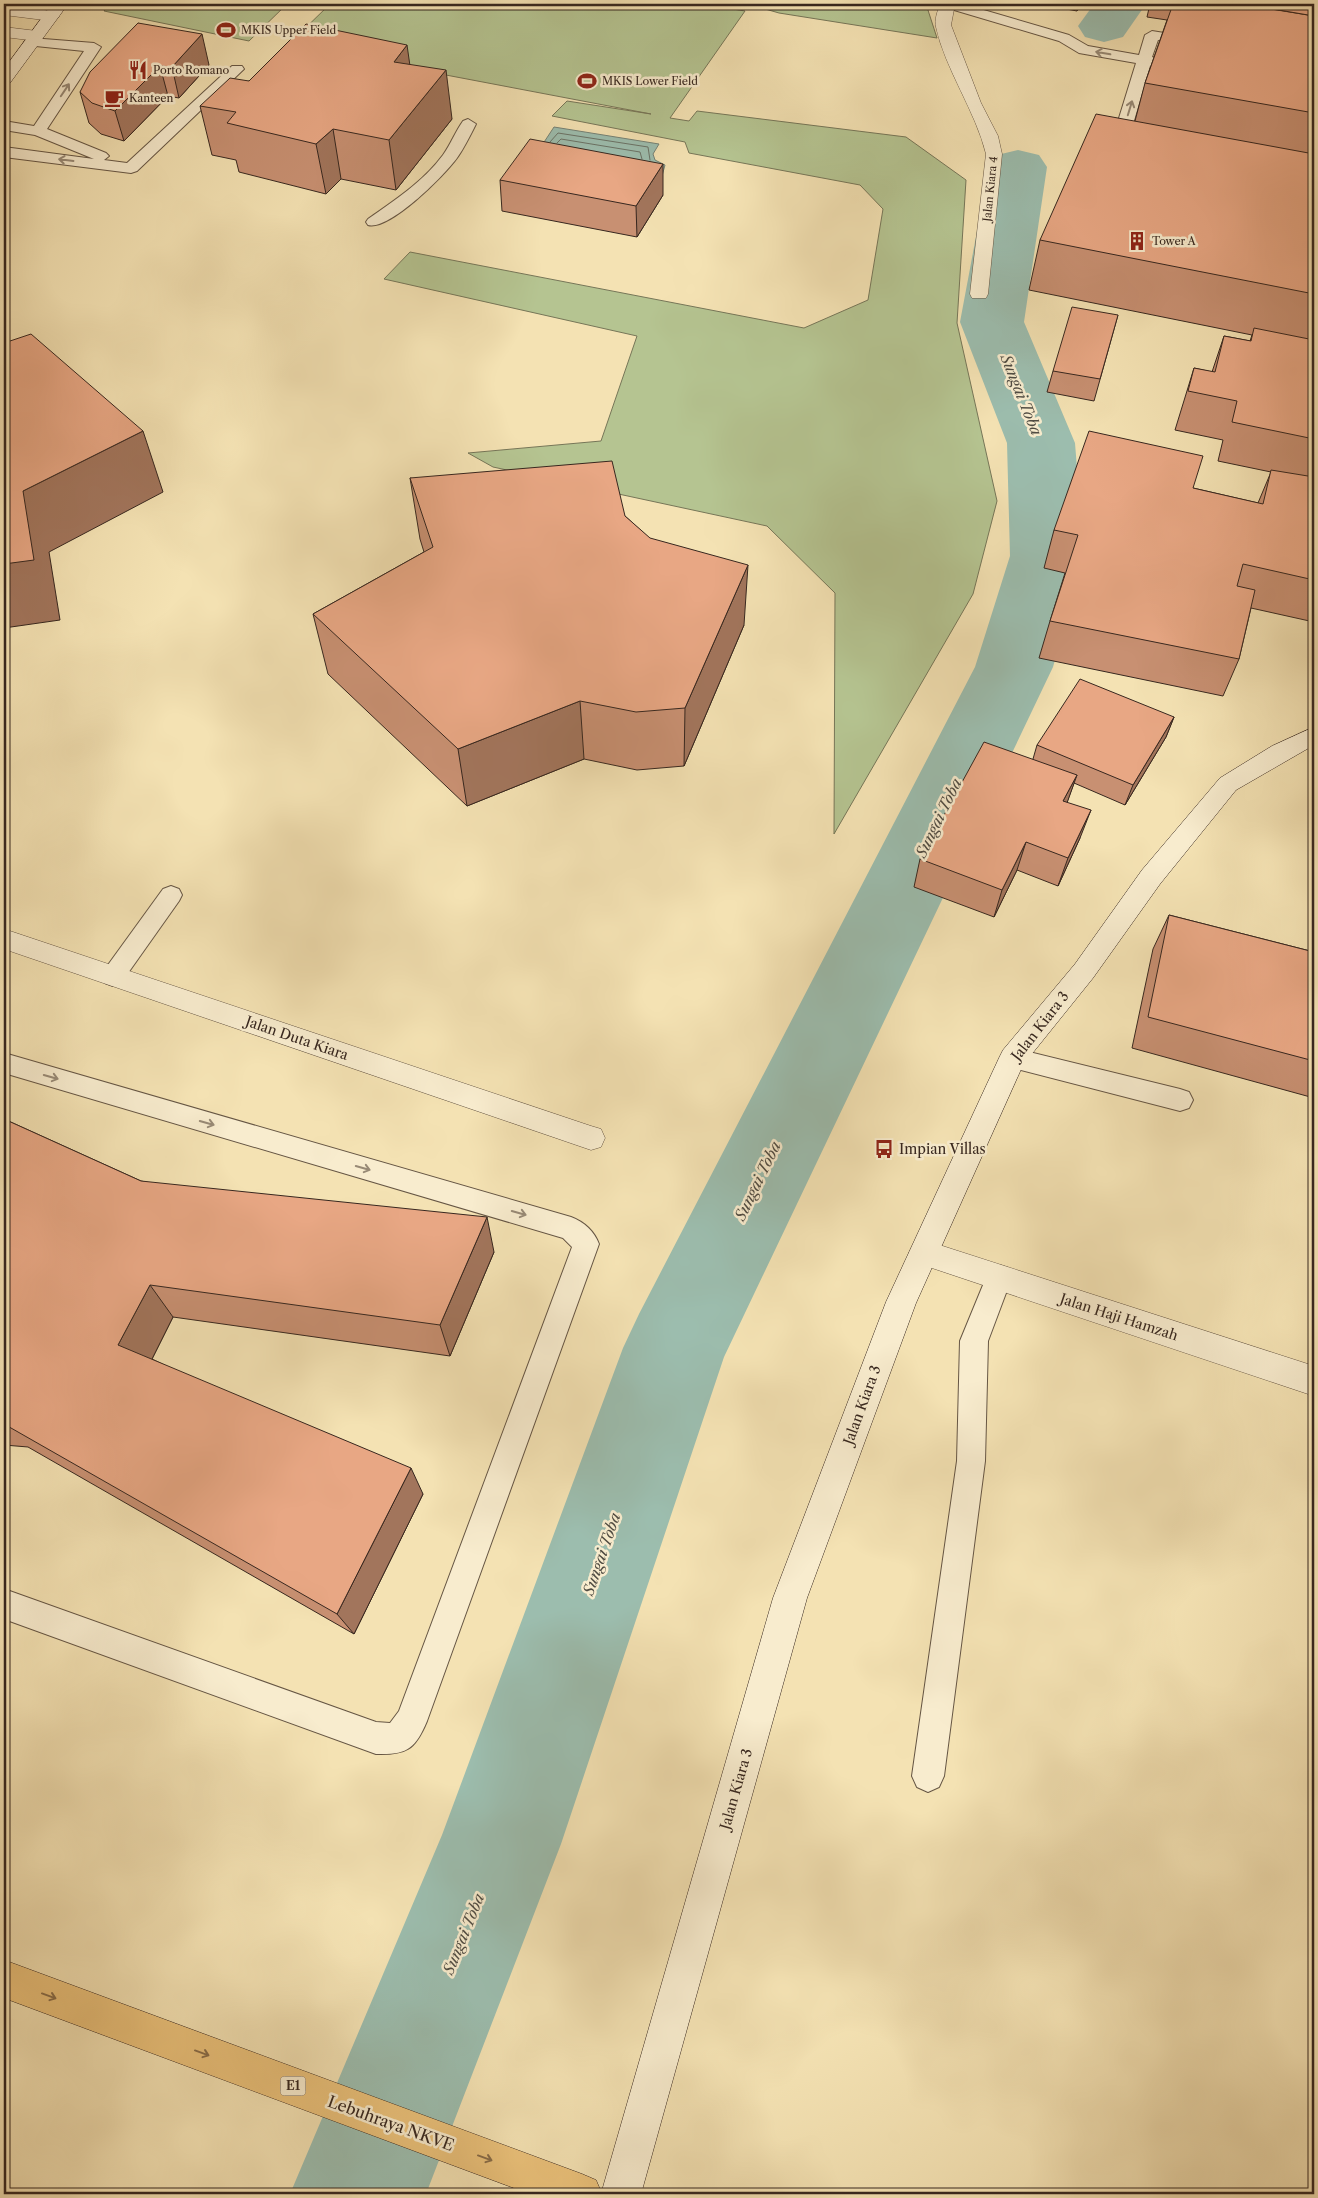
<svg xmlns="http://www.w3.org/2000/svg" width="1318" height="2198" font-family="'Libre Caslon Text',serif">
  <rect width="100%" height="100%" fill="#f4e2b3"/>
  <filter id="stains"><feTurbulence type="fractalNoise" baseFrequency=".004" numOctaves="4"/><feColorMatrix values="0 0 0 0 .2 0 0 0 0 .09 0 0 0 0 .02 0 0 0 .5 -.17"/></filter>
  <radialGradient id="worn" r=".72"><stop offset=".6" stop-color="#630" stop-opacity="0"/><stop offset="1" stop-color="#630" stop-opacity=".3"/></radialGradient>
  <g fill="#b5c491" stroke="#767658">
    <polygon points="109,4 287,4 249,41 104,11"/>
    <polygon points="330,4 702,4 745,11 670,118 689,121 697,111 906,137 966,180 957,323 997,501 973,594 834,834 835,593 767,526 493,467 468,453 601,441 637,336 384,279 410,252 804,328 868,300 883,209 860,185 689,153 685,142 552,116 567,101 651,114 288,45"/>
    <polygon points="748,4 847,4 863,8 879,4 926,4 937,38 779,13"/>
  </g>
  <polygon fill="#9cbdae" stroke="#748175" points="554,127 659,144 653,154 655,160 665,165 662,176 529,165"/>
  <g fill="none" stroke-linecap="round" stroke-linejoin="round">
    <g stroke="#6a7266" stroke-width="1">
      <polyline points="550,142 558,133 648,147 650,160"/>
      <polyline points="557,143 561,139 640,152 642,159"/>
    </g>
    <g fill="#9cbdae" fill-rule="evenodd">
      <polygon points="1094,4 1146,4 1123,37 1104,42 1085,37 1078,26"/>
      <polygon points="1018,150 1039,155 1047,167 1024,322 1075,443 1084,556 1053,667 724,1357 561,1844 426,2194 290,2194 442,1835 623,1348 639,1314 975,667 1010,556 1007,443 960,322 989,167 997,155"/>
    </g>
    <g stroke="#665644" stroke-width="2">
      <g id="lane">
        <polygon points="942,4 963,4 1069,35 1088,46 1139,55 1145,35 1152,31 1195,38 1202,42 1195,46 1158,40 1152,57 1165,60 1167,63 1160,67 1150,66 1131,131 1135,137 1145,140 1148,143 1140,148 1125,144 1115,131 1136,63 1079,53 1059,41 944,7"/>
        <polygon points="31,38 94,43 101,47 47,129 106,153 109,156 104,160 127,163 232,66 242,66 244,69 137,171 131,173 4,157 4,147 94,159 35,135 4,130 4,121 34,126 84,51 26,45 24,42"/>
        <path d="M 468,119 L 476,124 C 470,136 464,148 457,158 C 444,176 389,231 368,225 L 366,222 L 368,219 C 395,200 423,182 443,155 C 451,144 455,132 463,121 Z"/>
        <polygon points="171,886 179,889 182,895 179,901 121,983 113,986 105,983 101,976 105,969 163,889"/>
        <polygon points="1013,1048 1180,1089 1189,1092 1193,1100 1189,1108 1180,1111 1013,1068 1004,1065 1001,1058 1004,1051"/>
        <path d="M 4,1053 L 571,1217 C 584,1222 594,1231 599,1244 L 427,1721 C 415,1750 406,1755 376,1754 L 4,1619 L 4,1589 L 376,1722 L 390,1723 L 399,1711 L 572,1247 L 563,1238 L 4,1073 Z"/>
        <polygon points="999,1265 1008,1268 1012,1277 988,1341 985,1461 944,1776 939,1787 928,1792 917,1787 912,1776 957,1461 960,1341 990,1268"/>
      </g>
    </g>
    <g stroke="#665644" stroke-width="1">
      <g id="street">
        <path d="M 940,4 L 955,4 L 951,25 L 981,103 L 998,136 L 1002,154 L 988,294 L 986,298 L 972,298 L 970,294 L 986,154 C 976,112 945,69 936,27 C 934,20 938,10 940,4 Z"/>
        <polygon points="4,5 52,11 60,16 52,21 4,15"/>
        <polygon points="4,27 37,31 45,36 37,41 4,37"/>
        <polygon points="4,929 591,1126 601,1129 605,1138 601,1147 591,1150 4,949"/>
        <polygon points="924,1240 1314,1366 1314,1396 914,1262 909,1253 914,1244"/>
      </g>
    </g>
    <g stroke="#37271f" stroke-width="1">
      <g id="secondary">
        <polygon points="52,4 68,4 10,83 4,85 4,69"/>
        <polygon points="1314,727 1314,745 1236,790 1160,884 1093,978 1023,1065 916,1303 807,1598 641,2194 601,2194 773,1598 886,1302 999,1058 1003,1050 1075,964 1142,870 1220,778 1272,746"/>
      </g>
    </g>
    <g stroke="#37271f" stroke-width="1">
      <polygon id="highway" points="4,1960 582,2174 596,2180 602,2194 530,2194 4,1998"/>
    </g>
    <use href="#lane" fill="#f8ecce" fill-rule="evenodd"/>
    <use href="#street" fill="#f8ecce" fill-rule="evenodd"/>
    <use href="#secondary" fill="#f8ecce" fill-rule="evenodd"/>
    <use href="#highway" fill="#eac17a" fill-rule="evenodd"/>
  </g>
  <g fill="#c89072" stroke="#37271f">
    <polygon points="1040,4 1082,4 1077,11"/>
    <polygon points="1150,4 1257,4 1256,6 1259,7 1259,4 1314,4 1314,622 1251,608 1239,659 1223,696 1039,658 1050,621 1065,573 1044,568 1054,530 1193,488 1258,503 1271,472 1218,461 1223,440 1175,430 1194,368 1212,372 1224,336 1250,341 1252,335 1029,290 1040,240 1135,121 1145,83 1167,20 1147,17"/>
    <polygon points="138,23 209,65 179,98 168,96 124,141 101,134 89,123 80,92"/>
    <polygon points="410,65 452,119 396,190 341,179 326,194 239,172 236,160 212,155 200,106 249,81"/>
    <polygon points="500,180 663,195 637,237 502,211"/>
    <polygon points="1118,315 1094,401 1047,392 1053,371"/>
    <polygon points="410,478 625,516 744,625 684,766 637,770 584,759 467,806 328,674 313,614 424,552 420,539"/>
    <polygon points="1174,717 1166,737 1125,805 1074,783 1067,802 1080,838 1058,886 1017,870 994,917 914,887 920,859 1033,759 1037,745"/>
    <polygon points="1169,915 1314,952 1314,1098 1132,1048 1153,949"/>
    <polygon points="4,1119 141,1181 494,1252 450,1356 173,1317 152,1359 423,1494 354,1634 28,1447 4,1445"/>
  </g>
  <g fill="#a2755c" stroke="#37271f">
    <polygon points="1078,4 1082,4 1077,11"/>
    <polygon points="202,34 209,65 179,98 172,67"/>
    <polygon points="407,45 414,94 394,62"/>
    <polygon points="160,66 168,96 124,141 115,111"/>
    <polygon points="446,70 452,119 396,190 389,140"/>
    <polygon points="333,129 341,179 326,194 316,144"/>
    <polygon points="663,164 663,195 637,237 636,206"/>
    <polygon points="143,431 163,492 49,552 60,620 4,628 4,564 23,491"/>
    <polygon points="748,565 744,625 684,766 685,708"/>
    <polygon points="580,701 584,759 467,806 458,749"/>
    <polygon points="1174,717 1166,737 1125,805 1133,785"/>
    <polygon points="1077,775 1067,803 1063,801"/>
    <polygon points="1091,810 1080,838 1058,886 1068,858"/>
    <polygon points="1026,842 1017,870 994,917 1002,890"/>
    <polygon points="487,1217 494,1252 450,1356 440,1325"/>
    <polygon points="150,1285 173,1317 144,1375 118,1345"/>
    <polygon points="411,1468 423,1494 354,1634 337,1614"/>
  </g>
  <g fill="#e8a784" stroke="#37271f">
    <polygon points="1173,4 1240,4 1314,16 1314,113 1145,83"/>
    <polygon points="1240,4 1256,4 1255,6"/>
    <polygon points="1261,4 1296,4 1314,6 1314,16 1261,7"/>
    <polygon points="138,23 202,34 172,67 160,66 115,111 92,103 80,92 90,72"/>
    <polygon points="306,24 407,45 394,62 446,70 389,140 333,129 316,144 227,123 236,112 200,106 230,78 249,81"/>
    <polygon points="1096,114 1314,154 1314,294 1040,240"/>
    <polygon points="530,139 663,164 636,206 500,180"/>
    <polygon points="1072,307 1118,315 1100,379 1053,371"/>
    <polygon points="1254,328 1314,340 1314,439 1232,422 1237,401 1188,391 1194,368 1215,372 1224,336 1251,341"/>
    <polygon points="31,334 143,431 23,491 34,560 4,564 4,343"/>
    <polygon points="1089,431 1203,456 1193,488 1263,504 1271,470 1314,477 1314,580 1243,564 1237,586 1255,590 1239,659 1050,621 1078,535 1054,530"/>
    <polygon points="612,461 625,516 650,538 748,565 685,708 636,712 580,701 458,749 313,614 433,547 410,478"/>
    <polygon points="1080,679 1174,717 1133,785 1037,745"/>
    <polygon points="984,742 1077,775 1063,801 1091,810 1068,858 1026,842 1002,890 920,859"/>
    <polygon points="1169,915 1314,952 1314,1061 1148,1017"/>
    <polygon points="4,1119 141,1181 487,1217 440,1325 150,1285 118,1345 411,1468 337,1614 4,1424 4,1255 8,1248 4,1246"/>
  </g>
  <defs><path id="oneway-shaft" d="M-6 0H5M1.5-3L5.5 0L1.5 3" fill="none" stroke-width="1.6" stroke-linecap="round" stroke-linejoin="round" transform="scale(1.25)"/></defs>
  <g stroke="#988a76">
    <use href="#oneway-shaft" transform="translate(1103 53) rotate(-170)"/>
    <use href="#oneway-shaft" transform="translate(65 90) rotate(-56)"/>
    <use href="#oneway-shaft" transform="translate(1130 108) rotate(-73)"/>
    <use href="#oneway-shaft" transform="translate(66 160) rotate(-173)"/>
    <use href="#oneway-shaft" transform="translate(51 1077) rotate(16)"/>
    <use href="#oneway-shaft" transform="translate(207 1123) rotate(16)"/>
    <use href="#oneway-shaft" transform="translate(363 1168) rotate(16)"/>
    <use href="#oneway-shaft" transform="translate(519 1213) rotate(16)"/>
  </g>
  <g stroke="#886c48">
    <use href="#oneway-shaft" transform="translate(49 1996) rotate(20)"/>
    <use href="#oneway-shaft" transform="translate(202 2053) rotate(20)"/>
    <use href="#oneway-shaft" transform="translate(485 2158) rotate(20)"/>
  </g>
  <defs>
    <g id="stadium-bare" transform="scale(1.5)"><path d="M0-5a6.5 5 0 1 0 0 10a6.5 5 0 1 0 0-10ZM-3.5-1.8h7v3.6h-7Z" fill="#8f2418" stroke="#f8ecce" stroke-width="2.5" paint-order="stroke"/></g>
    <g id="restaurant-bare" transform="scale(1.5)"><path d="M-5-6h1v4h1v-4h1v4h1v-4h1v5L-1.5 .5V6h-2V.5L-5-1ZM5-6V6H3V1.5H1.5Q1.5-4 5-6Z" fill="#8f2418" stroke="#f8ecce" stroke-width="2.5" paint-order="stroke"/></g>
    <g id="cafe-bare" transform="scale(1.5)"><path d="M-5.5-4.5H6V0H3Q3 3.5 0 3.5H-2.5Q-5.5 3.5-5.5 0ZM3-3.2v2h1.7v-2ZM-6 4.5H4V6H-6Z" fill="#8f2418" stroke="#f8ecce" stroke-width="2.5" paint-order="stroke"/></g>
    <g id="building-bare" transform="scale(1.5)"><path d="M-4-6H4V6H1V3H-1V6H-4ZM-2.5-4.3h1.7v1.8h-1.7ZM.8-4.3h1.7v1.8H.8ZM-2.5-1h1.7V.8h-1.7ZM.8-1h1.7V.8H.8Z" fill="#8f2418" stroke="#f8ecce" stroke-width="2.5" paint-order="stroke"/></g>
    <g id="bus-bare" transform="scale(1.5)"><path d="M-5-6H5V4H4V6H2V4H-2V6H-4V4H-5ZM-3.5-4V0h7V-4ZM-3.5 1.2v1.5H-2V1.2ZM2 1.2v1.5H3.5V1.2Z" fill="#8f2418" stroke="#f8ecce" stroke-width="2.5" paint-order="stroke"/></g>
  </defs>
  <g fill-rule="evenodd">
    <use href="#stadium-bare" x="226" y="30"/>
    <use href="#restaurant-bare" x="138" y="70"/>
    <use href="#stadium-bare" x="587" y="81"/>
    <use href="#cafe-bare" x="114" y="98"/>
    <use href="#building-bare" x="1137" y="241"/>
    <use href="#bus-bare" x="884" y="1149"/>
  </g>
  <g text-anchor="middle" stroke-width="5" stroke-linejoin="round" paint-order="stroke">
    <g font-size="11" fill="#37271f" stroke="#f8ecce" text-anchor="start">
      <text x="241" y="34">MKIS Upper Field</text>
      <text x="153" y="74">Porto Romano</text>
      <text x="602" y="85">MKIS Lower Field</text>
      <text x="129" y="102">Kanteen</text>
      <text x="1152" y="245">Tower A</text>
    </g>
    <g font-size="11" fill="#37271f" stroke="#f8ecce">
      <text transform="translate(990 189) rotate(-84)" y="4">Jalan Kiara 4</text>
    </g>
    <rect fill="#f8ecce" stroke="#716254" stroke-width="1" x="280.5" y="2076.5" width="25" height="19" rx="4"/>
    <g font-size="12" font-weight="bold" fill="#37271f">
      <text x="293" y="2090">E1</text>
    </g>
    <g font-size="14" fill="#37271f" stroke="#f8ecce">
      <text transform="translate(1040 1026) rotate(-52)" y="5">Jalan Kiara 3</text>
      <text transform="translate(297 1038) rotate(19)" y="5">Jalan Duta Kiara</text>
      <text transform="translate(1119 1317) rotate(18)" y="5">Jalan Haji Hamzah</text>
      <text transform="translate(862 1405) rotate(-70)" y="5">Jalan Kiara 3</text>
      <text transform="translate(736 1789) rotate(-74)" y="5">Jalan Kiara 3</text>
    </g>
    <g font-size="14" fill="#37271f" stroke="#f8ecce" text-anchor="start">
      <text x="899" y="1154">Impian Villas</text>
    </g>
    <g font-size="15" font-style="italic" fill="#504c43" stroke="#f8ecce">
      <text transform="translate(1021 395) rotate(68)" y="5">Sungai Toba</text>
      <text transform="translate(939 818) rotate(-64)" y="5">Sungai Toba</text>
      <text transform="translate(758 1181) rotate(-64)" y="5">Sungai Toba</text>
      <text transform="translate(602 1554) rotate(-71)" y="5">Sungai Toba</text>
      <text transform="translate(464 1934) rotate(-68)" y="5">Sungai Toba</text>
    </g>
    <g font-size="16" fill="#37271f" stroke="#f8ecce">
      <text transform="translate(391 2123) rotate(20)" y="6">Lebuhraya NKVE</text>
    </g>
  </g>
  <rect width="1318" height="2198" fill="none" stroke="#f4e2b3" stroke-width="20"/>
  <rect x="5" y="5" width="1308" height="2188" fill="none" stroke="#37271f" stroke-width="2.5"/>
  <rect x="10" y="10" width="1298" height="2178" fill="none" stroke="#37271f"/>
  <rect width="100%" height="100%" filter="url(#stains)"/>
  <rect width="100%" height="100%" fill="url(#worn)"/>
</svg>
